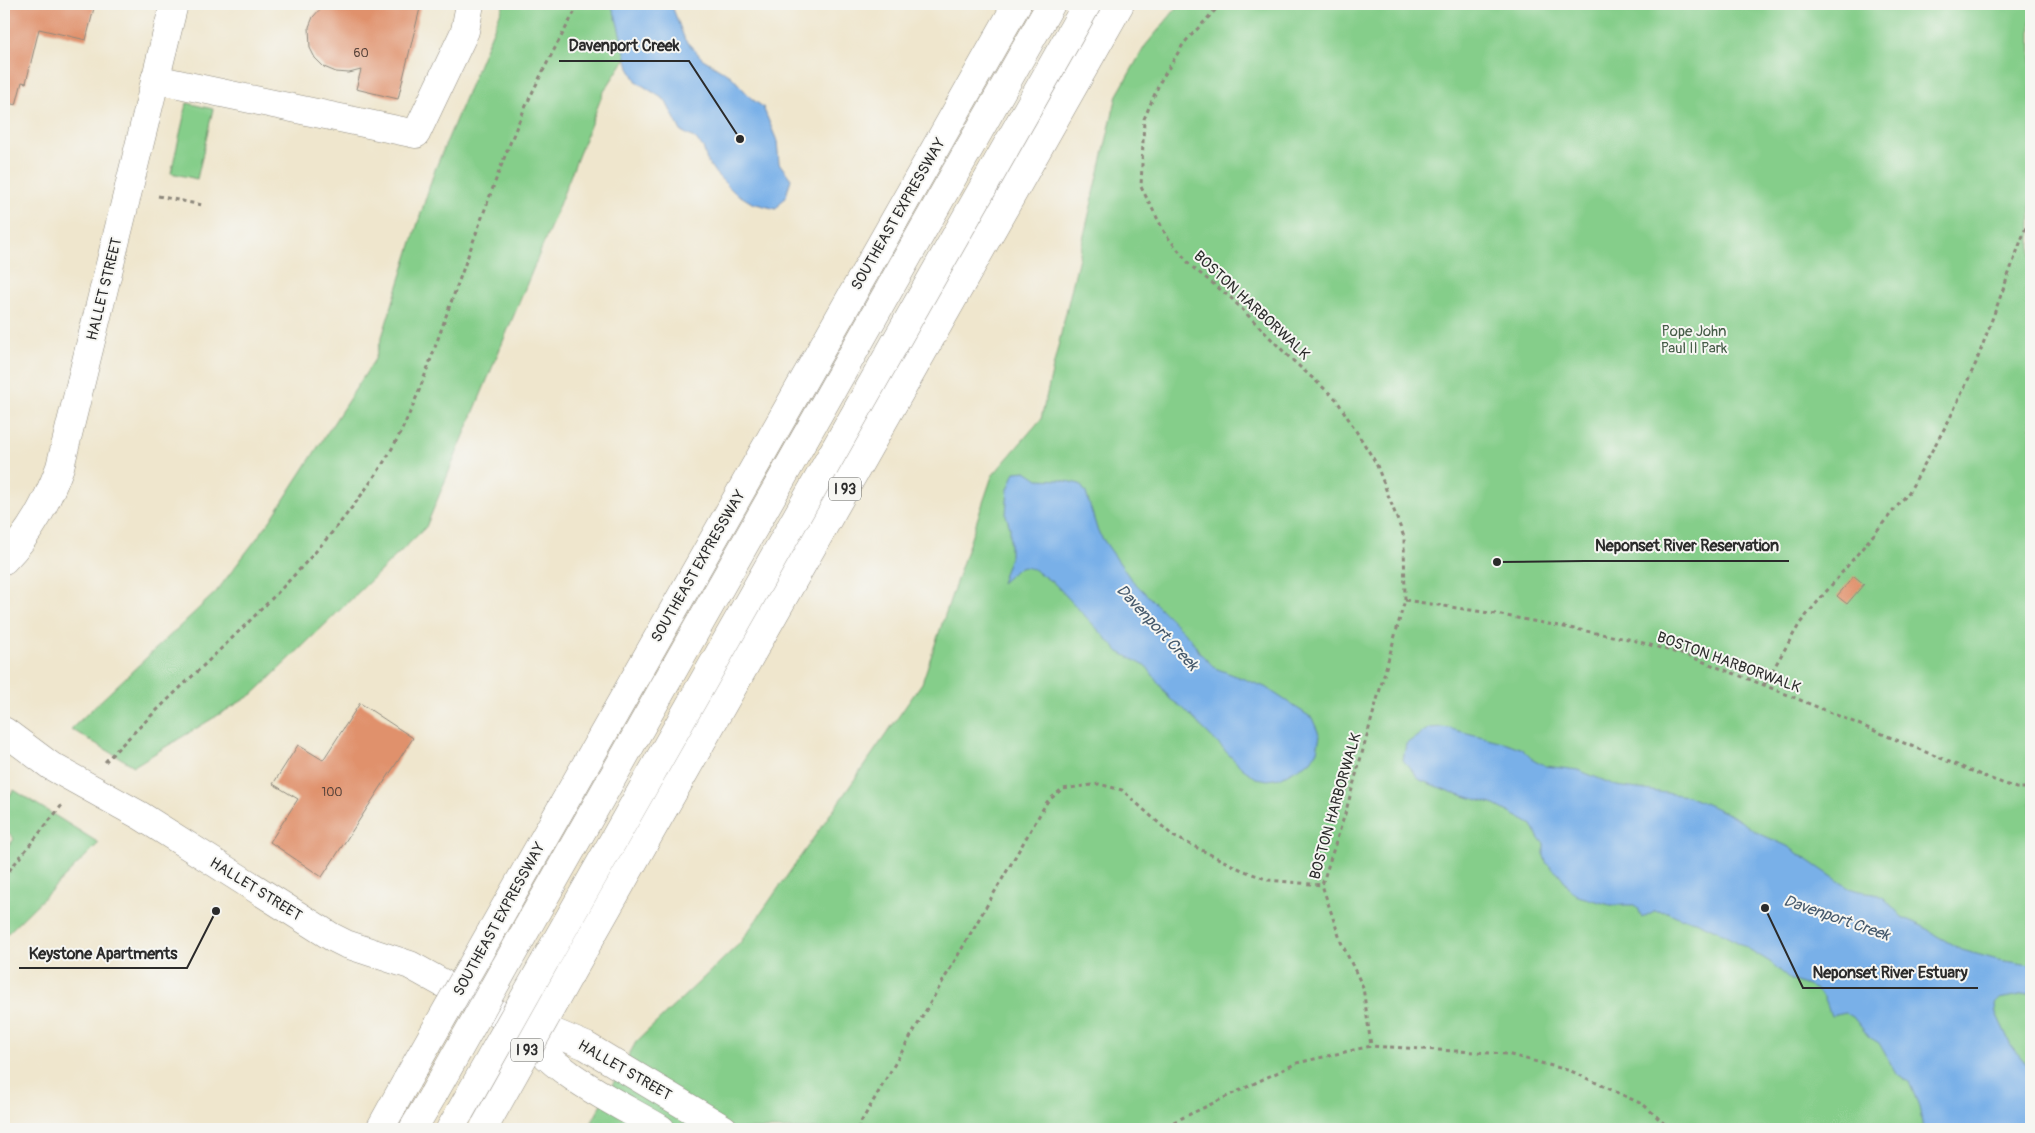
<svg xmlns="http://www.w3.org/2000/svg" width="2035" height="1133" font-family="Pangolin,sans-serif">
  <rect width="100%" height="100%" fill="#f6f6f2"/>
  <filter id="ink" filterUnits="userSpaceOnUse"><feTurbulence type="fractalNoise" baseFrequency=".02" numOctaves="2"/><feDisplacementMap in="SourceGraphic" scale="10" xChannelSelector="R" yChannelSelector="G"/><feConvolveMatrix kernelMatrix="1 2 1 2 8 2 1 2 1" color-interpolation-filters="sRGB"/></filter>
  <filter id="wash" filterUnits="userSpaceOnUse"><feTurbulence type="fractalNoise" baseFrequency=".0096" numOctaves="4" result="noise"/><feDisplacementMap in="SourceGraphic" scale="20" xChannelSelector="R" yChannelSelector="G"/><feGaussianBlur stdDeviation="1.12" result="paint"/><feColorMatrix in="noise" values="0 0 0 0 0 0 0 0 0 0 0 0 0 0 0 0 0 1.4 0 .05"/><feComposite in="paint" operator="in"/></filter>
  <g filter="url(#wash)">
    <rect width="100%" height="100%" fill="#efe6cd"/>
    <g fill="#85ce8a" stroke="#587c5a">
      <polygon points="504,4 661,4 603,93 548,233 426,527 253,694 134,766 71,729 216,592 270,521 375,359 434,172"/>
      <polygon points="1180,4 2031,4 2031,1129 588,1129 636,1042 740,943 922,683 992,476 1041,419 1117,95 1145,46"/>
      <polygon points="187,103 213,109 197,179 171,173"/>
      <polygon points="14,790 99,843 4,937 4,852 14,839 4,827 4,803"/>
    </g>
    <g fill="#79b0e8" stroke="#526e8a">
      <polygon points="611,4 653,4 672,6 685,40 703,59 731,76 752,99 763,107 777,141 779,163 791,179 786,196 776,209 752,203 734,192 716,174 707,161 703,147 694,138 681,131 665,100 637,82 629,68 616,18"/>
      <polygon points="1026,471 1038,479 1061,480 1080,484 1086,493 1098,532 1130,578 1191,639 1200,653 1215,668 1265,687 1312,718 1320,736 1317,751 1311,761 1280,778 1268,780 1256,778 1242,768 1183,708 1170,699 1147,667 1119,652 1055,584 1033,569 1024,567 1017,569 1001,583 1010,557 1010,528 1006,515 1007,501 1008,489 1015,472"/>
      <polygon points="1443,727 1507,743 1522,749 1531,758 1546,766 1578,770 1617,786 1687,796 1702,802 1733,816 1758,833 1787,846 1849,888 1859,891 1874,893 1884,898 1902,917 1924,927 1937,936 1962,950 1998,960 2031,965 2031,993 2000,999 1995,1004 1996,1013 2011,1045 2031,1070 2031,1129 1923,1129 1919,1106 1909,1082 1896,1073 1879,1043 1869,1037 1853,1017 1846,1013 1831,1016 1824,997 1815,989 1791,980 1770,962 1724,934 1696,921 1680,918 1668,912 1654,911 1642,918 1638,908 1634,905 1610,905 1578,896 1571,891 1561,876 1547,864 1544,856 1544,843 1539,839 1532,825 1525,821 1495,805 1451,792 1420,780 1403,760 1406,744 1429,728"/>
    </g>
    <g id="blocks">
      <g fill="#e0916c">
        <polygon points="4,4 95,4 86,40 39,29 26,83 22,82 16,105 4,102"/>
        <polygon points="303,4 421,4 398,99 356,89 361,70 349,73 336,72 324,67 315,58 310,48 309,27 313,17 320,9"/>
        <polygon points="1854,576 1864,584 1847,604 1837,596"/>
        <polygon points="360,703 413,738 322,877 270,842 298,799 273,784 298,745 323,760"/>
      </g>
    </g>
  </g>
  <g filter="url(#ink)">
    <use href="#blocks" fill-opacity="0" stroke="#8d887c" stroke-width="1"/>
    <g fill="none" stroke-linecap="round" stroke-linejoin="round">
      <g stroke="#8d887c" stroke-width="29">
        <g id="minor">
          <polyline points="155,79 416,134 465,31 470,4"/>
          <path d="M 4,560 C 31,533 47,502 60,467 L 174,4"/>
          <polyline points="4,731 51,766 141,816 332,937 346,944 410,965 520,1026 555,1033 586,1046 724,1129"/>
          <path d="M 520,1026 C 553,1074 612,1100 661,1129"/>
        </g>
      </g>
      <g stroke="#8d887c" stroke-width="29">
        <g id="highway">
          <polyline points="492,930 1017,4"/>
          <polyline points="518,944 1051,4"/>
          <polyline points="545,961 1087,4"/>
          <polyline points="570,974 1120,4"/>
          <polyline points="380,1129 407,1080"/>
          <polyline points="413,1129 433,1095"/>
          <polyline points="450,1129 460,1112"/>
        </g>
      </g>
      <g stroke="#8d887c" stroke-width="3" stroke-dasharray="4 4" stroke-linecap="butt">
        <polyline points="1221,4 1184,43 1160,82 1144,119 1141,187 1166,235 1191,266 1231,298 1290,358 1336,399 1376,463 1404,537 1405,600 1345,814 1322,885 1341,942 1363,987 1371,1046"/>
        <polyline points="158,196 202,205"/>
        <polyline points="1405,600 1496,614 1633,640 1691,657 1764,685 1986,777 2016,788 2031,788"/>
        <polyline points="1764,685 1800,623 1909,492 1949,420 1976,363 2026,227 2031,216"/>
        <path d="M 105,762 C 198,665 308,579 382,465 C 415,414 432,353 453,297 C 474,240 494,182 517,126 C 535,84 557,44 579,4"/>
        <polyline points="4,877 62,805"/>
        <polyline points="857,1129 1047,802 1062,789 1099,784 1122,790 1173,836 1242,870 1268,880 1322,885"/>
        <polyline points="1159,1129 1297,1063 1371,1046 1507,1054 1571,1071 1644,1105 1670,1129"/>
      </g>
      <use href="#minor" stroke="#fff" stroke-width="28"/>
      <use href="#highway" stroke="#fff" stroke-width="28"/>
      <g stroke="#8d887c" stroke-width="29" stroke-linecap="butt">
        <g id="highway-bridge">
          <polyline points="407,1080 492,930"/>
          <polyline points="433,1095 518,944"/>
          <polyline points="460,1112 545,961"/>
          <polyline points="485,1126 570,974"/>
        </g>
      </g>
      <use href="#highway-bridge" stroke="#fff" stroke-width="28"/>
    </g>
  </g>
  <g text-anchor="middle" stroke-width="4" stroke-linejoin="round" paint-order="stroke">
    <g font-size="12" fill="#58443b">
      <text x="361" y="57">60</text>
      <text x="332" y="796">100</text>
    </g>
    <g fill="#f6f6f2" stroke="#686867" stroke-width="1">
      <rect x="829" y="477.5" width="32" height="23" rx="4"/>
      <rect x="511" y="1038.5" width="32" height="23" rx="4"/>
    </g>
    <g font-size="14" font-weight="bold" fill="#2b2b2b">
      <text x="845" y="494">I 93</text>
      <text x="527" y="1055">I 93</text>
    </g>
    <g font-size="15" fill="#2b2b2b" stroke="#f6f6f2">
      <text transform="translate(898 214) rotate(-60)" y="5">SOUTHEAST EXPRESSWAY</text>
      <text transform="translate(104 289) rotate(-76)" y="5">HALLET STREET</text>
      <text transform="translate(1252 305) rotate(43)" y="5">BOSTON HARBORWALK</text>
      <text transform="translate(698 566) rotate(-60)" y="5">SOUTHEAST EXPRESSWAY</text>
      <text transform="translate(1729 662) rotate(20)" y="5">BOSTON HARBORWALK</text>
      <text transform="translate(1335 806) rotate(-74)" y="5">BOSTON HARBORWALK</text>
      <text transform="translate(256 889) rotate(32)" y="5">HALLET STREET</text>
      <text transform="translate(499 919) rotate(-61)" y="5">SOUTHEAST EXPRESSWAY</text>
      <text transform="translate(625 1070) rotate(30)" y="5">HALLET STREET</text>
    </g>
    <g font-size="15" fill="#465c48" stroke="#f6f6f2">
      <text x="1694" y="336">Pope John<tspan x="1694" dy="17">Paul II Park</tspan></text>
    </g>
    <g font-size="16" font-style="italic" fill="#465a6d" stroke="#f6f6f2">
      <text transform="translate(1158 627) rotate(47)" y="6">Davenport Creek</text>
      <text transform="translate(1837 917) rotate(19)" y="6">Davenport Creek</text>
    </g>
  </g>
  <path fill="none" stroke="#2b2b2b" stroke-width="2" d="M740 139L689 61H559M1497 562L1585 561H1789M216 911L187 968H19M1765 908L1803 988H1978"/>
  <g fill="#2b2b2b" stroke="#f6f6f2" stroke-width="2">
    <circle cx="740" cy="139" r="5"/>
    <circle cx="1497" cy="562" r="5"/>
    <circle cx="216" cy="911" r="5"/>
    <circle cx="1765" cy="908" r="5"/>
  </g>
  <g font-size="16" text-anchor="middle" font-weight="bold" fill="#2b2b2b" stroke="#f6f6f2" stroke-width="4" stroke-linejoin="round" paint-order="stroke">
    <text x="624" y="51">Davenport Creek</text>
    <text x="1687" y="551">Neponset River Reservation</text>
    <text x="103" y="959">Keystone Apartments</text>
    <text x="1890" y="978">Neponset River Estuary</text>
  </g>
  <rect width="2035" height="1133" fill="none" stroke="#f6f6f2" stroke-width="20"/>
</svg>
